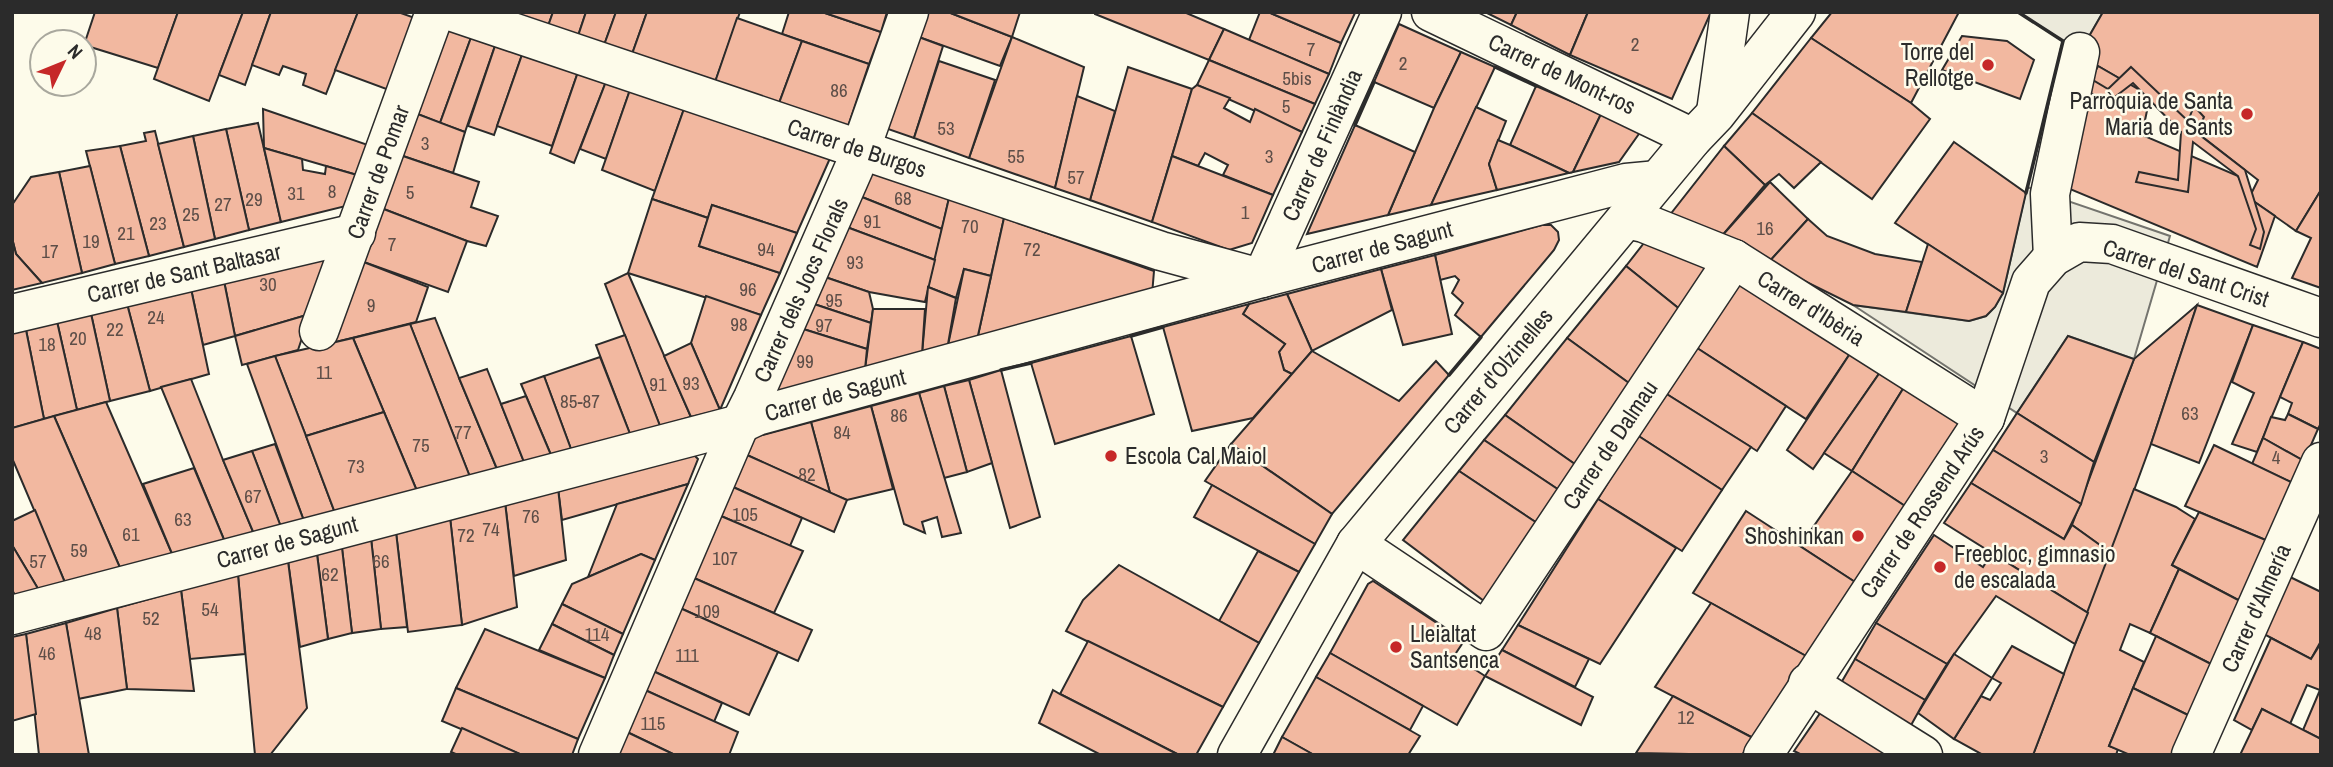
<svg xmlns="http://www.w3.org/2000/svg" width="2333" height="767" font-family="'Archivo Narrow',sans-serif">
  <rect width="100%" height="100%" fill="#fdfbea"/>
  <g fill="#eceadb" stroke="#74746e" stroke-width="2">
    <polygon points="2018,12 2103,12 2080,52"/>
    <polygon points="2027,187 2170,236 2134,359 2068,336 2017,413 1853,305 1969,321 1986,316 1995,307 2003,293"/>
  </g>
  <g fill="#f2b8a0" stroke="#2b2b2b" stroke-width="2">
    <polygon points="95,12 178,12 158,68 84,45"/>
    <polygon points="178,12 243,12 209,101 154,79"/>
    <polygon points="243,12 271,12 245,85 219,75"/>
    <polygon points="271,12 358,12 326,94 303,85 306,74 283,66 279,75 252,65"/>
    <polygon points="358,12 398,12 415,18 389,90 335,70"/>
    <polygon points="511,12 553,12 547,29"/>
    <polygon points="553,12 586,12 577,39 547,29"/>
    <polygon points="586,12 616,12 603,48 577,39"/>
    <polygon points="616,12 647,12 631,57 603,48"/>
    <polygon points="647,12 740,12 714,85 631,57"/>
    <polygon points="789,12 822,12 881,32 869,64 782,34"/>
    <polygon points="822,12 887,12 881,32"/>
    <polygon points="924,12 948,12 1012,37 1000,66 916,36"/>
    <polygon points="948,12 1020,12 1012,37"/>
    <polygon points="1095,12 1184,12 1224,29 1209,60 1095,14"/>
    <polygon points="1260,12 1268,12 1341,43 1329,74 1249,40"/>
    <polygon points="1268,12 1354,12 1355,13 1341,43"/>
    <polygon points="1485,12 1517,12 1511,25"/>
    <polygon points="1517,12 1588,12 1570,55 1511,25"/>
    <polygon points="1588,12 1711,12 1672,99 1570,55"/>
    <polygon points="1832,12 1959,12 1911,103 1811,38"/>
    <polygon points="2103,12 2321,13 2321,190 2296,231 2249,198 2258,180 2150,96 2098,66 2080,52"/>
    <polygon points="737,18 802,41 778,106 714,85"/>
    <polygon points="448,23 473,32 440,123 415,113"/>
    <polygon points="1399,24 1461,52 1434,108 1374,82"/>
    <polygon points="1224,29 1329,74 1315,104 1209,60"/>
    <polygon points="473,32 497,40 465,132 440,123"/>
    <polygon points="916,36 943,46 914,138 885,128"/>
    <polygon points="1962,36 2007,41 2034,60 2020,99 1942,70"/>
    <polygon points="1012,37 1084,67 1055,188 969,158"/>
    <polygon points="1811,38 1911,103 1930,119 1872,199 1752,113"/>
    <polygon points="497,40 524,49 494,135 468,126"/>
    <polygon points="802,41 869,64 847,129 778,106"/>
    <polygon points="524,49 579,69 552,146 497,126"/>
    <polygon points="1461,52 1495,67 1431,205 1388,215 1434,108"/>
    <polygon points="1209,60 1315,104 1302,132 1197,85"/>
    <polygon points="939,61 995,80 969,158 914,138"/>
    <polygon points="2098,66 2150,96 2142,135 2238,176 2249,198 2275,216 2257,267 2065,187 2086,90"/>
    <polygon points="1128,67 1192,89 1152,222 1090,200"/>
    <polygon points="2131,67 2188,121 2194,106 2204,117 2197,133 2245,170 2264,232 2260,249 2250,245 2256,229 2238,176 2193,142 2188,192 2136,182 2139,172 2178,180 2181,132 2133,83 2107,103 2086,90 2091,79 2108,89"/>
    <polygon points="579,69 607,79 574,163 550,153"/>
    <polygon points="607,79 631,87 606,159 580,149"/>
    <polygon points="1197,85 1230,98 1224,108 1250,122 1255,109 1302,132 1273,195 1223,175 1228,165 1205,153 1198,166 1172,156 1192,89"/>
    <polygon points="1536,86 1601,114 1573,172 1569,173 1510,145"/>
    <polygon points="631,87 685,106 655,191 602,170"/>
    <polygon points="1077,96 1115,111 1090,200 1055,188"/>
    <polygon points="685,106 831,156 797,233 712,205 708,218 652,199"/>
    <polygon points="1476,107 1506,121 1489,164 1497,190 1431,205"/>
    <polygon points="263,109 368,145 357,175 264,148"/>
    <polygon points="415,113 465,132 453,173 400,155"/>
    <polygon points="1752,113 1821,162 1794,188 1779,174 1765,185 1724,146"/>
    <polygon points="1601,114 1641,131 1619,162 1573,172"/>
    <polygon points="258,123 281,222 249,230 226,129"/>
    <polygon points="1355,125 1415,152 1388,215 1307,234"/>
    <polygon points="226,129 249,230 215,239 193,136"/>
    <polygon points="155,131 184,247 149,256 120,146 146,141 144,133"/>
    <polygon points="193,136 215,239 184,247 158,144"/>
    <polygon points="1498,140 1510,145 1569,173 1497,190 1489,164"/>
    <polygon points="1954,142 2026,193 2003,293 1895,223"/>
    <polygon points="120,146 149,256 115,264 86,151"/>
    <polygon points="1724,146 1765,185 1721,237 1669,216"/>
    <polygon points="264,148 302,159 303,170 325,174 326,166 357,175 346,206 281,222"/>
    <polygon points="400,155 479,182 471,207 498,216 486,246 467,241 381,208"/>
    <polygon points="1172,156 1273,195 1252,243 1229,250 1152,222"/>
    <polygon points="90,166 115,264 82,273 59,172"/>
    <polygon points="868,169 949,198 942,229 857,195"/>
    <polygon points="59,172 82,273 42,283 16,254 12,238 12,205 31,177"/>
    <polygon points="1770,182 1808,219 1768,263 1721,237"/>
    <polygon points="2321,190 2321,288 2292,278 2311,238 2296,231"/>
    <polygon points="857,195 942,229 935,260 844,226"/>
    <polygon points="949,198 1004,218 991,276 964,269 956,298 928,287"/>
    <polygon points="652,199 708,218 699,246 780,273 761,315 628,273"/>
    <polygon points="712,205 797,233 780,273 699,246"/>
    <polygon points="381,208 467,241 448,292 361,261"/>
    <polygon points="1004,218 1154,271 1152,295 977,340"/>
    <polygon points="1808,219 1827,236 1875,254 1922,262 1906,312 1853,305 1768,263"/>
    <polygon points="1542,225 1551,225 1558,232 1559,240 1554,250 1481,337 1455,315 1463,303 1452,293 1459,280 1455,276 1440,280 1435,255"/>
    <polygon points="844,226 935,260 925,302 869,292 822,276"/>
    <polygon points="1651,234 1713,265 1682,311 1626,266"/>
    <polygon points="12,238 16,254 42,283 12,290"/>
    <polygon points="1928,244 2003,293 1995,307 1986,316 1969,321 1906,312"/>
    <polygon points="331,250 310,314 235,336 223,276"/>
    <polygon points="1435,255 1452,334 1403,345 1381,269"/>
    <polygon points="361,261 428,287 416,322 332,343"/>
    <polygon points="1626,266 1682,311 1633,386 1567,338"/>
    <polygon points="964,269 991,276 977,340 947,350"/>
    <polygon points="1381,269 1392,310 1312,351 1287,294"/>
    <polygon points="628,273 691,417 660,426 605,284"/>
    <polygon points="1741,274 1853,349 1806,419 1694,346"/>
    <polygon points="223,276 235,336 203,345 190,284"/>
    <polygon points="822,276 869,292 873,309 871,323 811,303"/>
    <polygon points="190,284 209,374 150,391 126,300"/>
    <polygon points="928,287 956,298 947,350 922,354"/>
    <polygon points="1287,294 1312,351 1292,374 1284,370 1279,352 1285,344 1243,314 1249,304"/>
    <polygon points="706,296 761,315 720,410 691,343"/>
    <polygon points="126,300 150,391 110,401 90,309"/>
    <polygon points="811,303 871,323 867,349 800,328"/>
    <polygon points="1249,304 1243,314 1285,344 1279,352 1284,370 1292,374 1253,418 1192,431 1163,327"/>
    <polygon points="2197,305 2151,444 2111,553 2072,525 2134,359"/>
    <polygon points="2197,305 2253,325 2199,463 2151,444"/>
    <polygon points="90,309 110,401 77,410 56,317"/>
    <polygon points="873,309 925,309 922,354 865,369"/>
    <polygon points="310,314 298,350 242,365 235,336"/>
    <polygon points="56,317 77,410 44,419 25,325"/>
    <polygon points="435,318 459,378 497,469 470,477 410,324"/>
    <polygon points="410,324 470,477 417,491 353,338"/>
    <polygon points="25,325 44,419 13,428 12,328"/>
    <polygon points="2253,325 2303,342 2257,452 2232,444 2254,393 2232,382"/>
    <polygon points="800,328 867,349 865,369 772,393"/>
    <polygon points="625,335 660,426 630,434 596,345"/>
    <polygon points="1131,336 1154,414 1055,444 1031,363"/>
    <polygon points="2068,336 2134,359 2094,462 2017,413"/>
    <polygon points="353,338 384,412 306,436 275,356"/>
    <polygon points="1567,338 1633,386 1579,467 1505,415"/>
    <polygon points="2303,342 2321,349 2321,423 2318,429 2288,414 2292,403 2280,397"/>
    <polygon points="691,343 720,410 691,417 664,356"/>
    <polygon points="1694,346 1786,406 1757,451 1665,393"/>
    <polygon points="1853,349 1883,368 1813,469 1787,450"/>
    <polygon points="1312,351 1399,401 1436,361 1449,375 1332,514 1231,444"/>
    <polygon points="275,356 306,436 335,513 304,521 247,364"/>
    <polygon points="600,357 630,434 571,449 544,376"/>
    <polygon points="1883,368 1906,384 1852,471 1824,453"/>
    <polygon points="487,369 524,462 497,469 459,378"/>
    <polygon points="1001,370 1040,517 1010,528 969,380"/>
    <polygon points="544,376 571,449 551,455 521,384"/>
    <polygon points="191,379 223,460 254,534 225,542 161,387"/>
    <polygon points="969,380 992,463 967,472 944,386"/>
    <polygon points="1906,384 1961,420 1905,506 1852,471"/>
    <polygon points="944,386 967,472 944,478 919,393"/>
    <polygon points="919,393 961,533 942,537 937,517 922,522 925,533 904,524 871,406"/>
    <polygon points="1665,393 1751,447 1722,490 1637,435"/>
    <polygon points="526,396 551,455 524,462 501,404"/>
    <polygon points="106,402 173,556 121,570 54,416"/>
    <polygon points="871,406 893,489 847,500 830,493 811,422"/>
    <polygon points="384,412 417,491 335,513 306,436"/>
    <polygon points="2017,413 2094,462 2081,504 1993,450"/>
    <polygon points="2288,414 2318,429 2304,461 2263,438 2271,417 2285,420"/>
    <polygon points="1505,415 1579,467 1562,492 1484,440"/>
    <polygon points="54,416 121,570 66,585 12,458 12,428"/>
    <polygon points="811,422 830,493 747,455 755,437"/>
    <polygon points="1637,435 1722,490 1682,551 1598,499"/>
    <polygon points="2263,438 2304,461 2295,484 2252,464"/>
    <polygon points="1484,440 1562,492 1540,525 1459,471"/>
    <polygon points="275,444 304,521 281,527 252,451"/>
    <polygon points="1231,444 1332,514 1315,544 1205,481"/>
    <polygon points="2214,445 2295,484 2268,541 2185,506"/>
    <polygon points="1993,450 2081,504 2064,539 1971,483"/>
    <polygon points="252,451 281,527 254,534 223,460"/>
    <polygon points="690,451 698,459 688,484 562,520 558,488"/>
    <polygon points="747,455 847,500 834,532 733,487"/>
    <polygon points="194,468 225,542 173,556 143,484"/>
    <polygon points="1459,471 1540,525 1488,604 1403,540"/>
    <polygon points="1852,471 1905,506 1855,582 1800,546"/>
    <polygon points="1971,483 2064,539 2072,525 2111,553 2088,613 1944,523"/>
    <polygon points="688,484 655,560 641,554 588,577 617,504"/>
    <polygon points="1212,485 1315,544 1299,572 1194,517"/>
    <polygon points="733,487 802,518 790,546 721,516"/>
    <polygon points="558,488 566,560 514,576 505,502"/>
    <polygon points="2134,489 2176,507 2195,519 2172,565 2179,569 2150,633 2130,624 2120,650 2144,662 2109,746 2118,749 2116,755 2033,755"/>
    <polygon points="1598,499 1676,548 1600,664 1518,625"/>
    <polygon points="505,502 517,607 462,625 450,517"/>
    <polygon points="35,510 66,585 40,592 12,545 12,521"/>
    <polygon points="1746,511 1855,582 1806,656 1693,593"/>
    <polygon points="2199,512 2268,541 2242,602 2172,565"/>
    <polygon points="721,516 803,551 774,613 694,578"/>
    <polygon points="450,517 462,625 408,632 396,532"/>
    <polygon points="396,532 407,627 381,629 371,538"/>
    <polygon points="1934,535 1983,567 1992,553 2088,613 2075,644 1996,596 1947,664 1876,623"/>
    <polygon points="371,538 381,629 352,633 342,548"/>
    <polygon points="12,545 40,592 17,598 12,590"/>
    <polygon points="342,548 352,633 328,639 317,554"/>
    <polygon points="1258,551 1299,572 1259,643 1219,621"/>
    <polygon points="317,554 328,639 300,647 288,561"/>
    <polygon points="641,554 655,560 623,634 562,604 572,584"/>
    <polygon points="288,561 307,708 270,755 255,755 238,575"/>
    <polygon points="1119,565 1259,643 1223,707 1066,631 1083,600"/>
    <polygon points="2179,569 2242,602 2213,665 2150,633"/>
    <polygon points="238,575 245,654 190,659 181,590"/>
    <polygon points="2288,576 2321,592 2321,641 2311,659 2262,633"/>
    <polygon points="694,578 812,630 798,661 680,608"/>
    <polygon points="1373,581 1464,641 1454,656 1485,676 1457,725 1330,653 1368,584"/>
    <polygon points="181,590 194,691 127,689 117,608"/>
    <polygon points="1711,603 1806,656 1753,738 1655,687"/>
    <polygon points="562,604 623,634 614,655 552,624"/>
    <polygon points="117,608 127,689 78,699 66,623"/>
    <polygon points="680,608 778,652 749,715 653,671"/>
    <polygon points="66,623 89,755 39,755 26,634"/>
    <polygon points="1876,623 1947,664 1925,700 1855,659"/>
    <polygon points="552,624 614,655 605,678 539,650"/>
    <polygon points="1518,625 1589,659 1575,687 1502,650"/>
    <polygon points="485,629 605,678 578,739 456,688"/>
    <polygon points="26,634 36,714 12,721 12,637"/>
    <polygon points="2156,636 2213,665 2192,717 2133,688"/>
    <polygon points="2271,638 2311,659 2321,643 2321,739 2303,730 2320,690 2307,685 2290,724 2262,709 2252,730 2234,720"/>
    <polygon points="1088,641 1223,707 1196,755 1179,755 1060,694"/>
    <polygon points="2012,646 2064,674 2033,755 1983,755 1954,739 1981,696 1990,700 2001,683 1992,678"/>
    <polygon points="1502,650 1593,697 1581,725 1485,676"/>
    <polygon points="1330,653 1423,706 1410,730 1316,677"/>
    <polygon points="1954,654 1992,678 1954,739 1918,713"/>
    <polygon points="1855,659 1925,700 1910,727 1841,683"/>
    <polygon points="653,671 722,703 714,722 645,690"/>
    <polygon points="1316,677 1420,736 1408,755 1314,755 1282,737"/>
    <polygon points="456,688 578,739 572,755 522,755 442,721"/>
    <polygon points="2133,688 2192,717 2175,755 2130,755 2109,746"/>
    <polygon points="645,690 738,732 729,755 675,755 627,732"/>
    <polygon points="1053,690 1060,694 1179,755 1101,755 1039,723"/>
    <polygon points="1673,696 1753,738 1742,755 1636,753"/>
    <polygon points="1823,709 1890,755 1802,755 1794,751"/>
    <polygon points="2262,709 2321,739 2321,755 2240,755"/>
    <polygon points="462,728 522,755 458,755 451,752"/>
    <polygon points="627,732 675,755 617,755"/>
    <polygon points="1282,737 1314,755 1273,755"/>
  </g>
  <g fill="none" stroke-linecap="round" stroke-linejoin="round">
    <g stroke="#2b2b2b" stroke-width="41">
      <g id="minor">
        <polyline points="453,12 1161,251 1260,278"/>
        <polyline points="1431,12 1693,138"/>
        <polyline points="1716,112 1730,12"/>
        <polyline points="1626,219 1644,223 1734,259 1985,418"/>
        <polyline points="2053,257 2050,194 2080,52"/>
        <polyline points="1262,278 1382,12"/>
        <polyline points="12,314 356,233"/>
        <polyline points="319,331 435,12"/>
        <polyline points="1356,544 1486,631 1734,259"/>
        <polyline points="12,615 740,424 757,416 1262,278 1626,183 1658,180"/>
        <polyline points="1808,683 1923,755"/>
        <polyline points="598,755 740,424 753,398 854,168 909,12"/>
        <polyline points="1237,755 1356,544 1693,138 1716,114 1796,12"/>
        <polyline points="1763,755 1985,418 2031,282 2053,257 2079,242 2112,244 2321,318"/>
        <polyline points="2191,755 2321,462"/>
      </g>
    </g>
    <use href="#minor" stroke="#fdfbea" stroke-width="38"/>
    <g stroke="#2b2b2b" stroke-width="3.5">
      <polyline points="2018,12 2063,41 2026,193"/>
      <polyline points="1495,67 1536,86"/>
      <polyline points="1355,125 1374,82"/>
      <polyline points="1131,336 1163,327"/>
      <polyline points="1001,370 1031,363"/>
      <polyline points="1449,375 1481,337"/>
    </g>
  </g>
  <g fill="#c62828" stroke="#fdfbea" stroke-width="2.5">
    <circle cx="1988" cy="65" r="7"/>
    <circle cx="2247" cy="114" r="7"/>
    <circle cx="1111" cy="456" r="7"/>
    <circle cx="1858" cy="536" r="7"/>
    <circle cx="1940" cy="567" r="7"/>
    <circle cx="1396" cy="647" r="7"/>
  </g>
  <g text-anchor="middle" stroke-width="5" stroke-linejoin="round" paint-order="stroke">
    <g font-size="19" fill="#5d4e48">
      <text x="1635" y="51">2</text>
      <text x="1311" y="56">7</text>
      <text x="1403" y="70">2</text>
      <text x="1297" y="85">5bis</text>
      <text x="839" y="97">86</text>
      <text x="1286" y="113">5</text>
      <text x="946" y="135">53</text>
      <text x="425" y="150">3</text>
      <text x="1016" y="163">55</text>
      <text x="1269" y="163">3</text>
      <text x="1076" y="184">57</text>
      <text x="332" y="198">8</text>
      <text x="410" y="199">5</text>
      <text x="296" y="200">31</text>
      <text x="903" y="205">68</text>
      <text x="254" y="206">29</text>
      <text x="223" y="211">27</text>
      <text x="1245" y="219">1</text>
      <text x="191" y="221">25</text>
      <text x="872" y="228">91</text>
      <text x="158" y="230">23</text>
      <text x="970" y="233">70</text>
      <text x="1765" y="235">16</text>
      <text x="126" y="240">21</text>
      <text x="91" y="248">19</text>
      <text x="392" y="251">7</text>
      <text x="766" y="256">94</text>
      <text x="1032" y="256">72</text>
      <text x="50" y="258">17</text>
      <text x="855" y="269">93</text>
      <text x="268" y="291">30</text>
      <text x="748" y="296">96</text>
      <text x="834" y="307">95</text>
      <text x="371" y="312">9</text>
      <text x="156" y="324">24</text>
      <text x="739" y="331">98</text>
      <text x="824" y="332">97</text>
      <text x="115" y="336">22</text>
      <text x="78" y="345">20</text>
      <text x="47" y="351">18</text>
      <text x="805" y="368">99</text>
      <text x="324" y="379">11</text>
      <text x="691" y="390">93</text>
      <text x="658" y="391">91</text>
      <text x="580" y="408">85-87</text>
      <text x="2190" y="420">63</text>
      <text x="899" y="422">86</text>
      <text x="463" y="439">77</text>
      <text x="842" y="439">84</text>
      <text x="421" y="452">75</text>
      <text x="2044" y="463">3</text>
      <text x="2276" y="464">4</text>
      <text x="356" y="473">73</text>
      <text x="807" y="481">82</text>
      <text x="253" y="503">67</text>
      <text x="745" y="521">105</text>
      <text x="531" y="523">76</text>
      <text x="183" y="526">63</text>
      <text x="491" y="536">74</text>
      <text x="131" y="541">61</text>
      <text x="466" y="542">72</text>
      <text x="79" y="557">59</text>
      <text x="725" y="565">107</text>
      <text x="38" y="568">57</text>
      <text x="381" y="568">66</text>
      <text x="330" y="581">62</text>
      <text x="210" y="616">54</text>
      <text x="707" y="618">109</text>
      <text x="151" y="625">52</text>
      <text x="93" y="640">48</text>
      <text x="597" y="641">114</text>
      <text x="47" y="660">46</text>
      <text x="687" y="662">111</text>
      <text x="1686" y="724">12</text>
      <text x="653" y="730">115</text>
    </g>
    <g font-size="23" fill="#2b2b2b" stroke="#fdfbea" text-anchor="end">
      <text x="1974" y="60">Torre del<tspan x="1974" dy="26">Rellotge</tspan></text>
      <text x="2233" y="109">Parròquia de Santa<tspan x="2233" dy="26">Maria de Sants</tspan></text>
      <text x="1125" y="464" text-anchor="start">Escola Cal Maiol</text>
      <text x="1844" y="544">Shoshinkan</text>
      <text x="1954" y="562" text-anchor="start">Freebloc, gimnasio<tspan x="1954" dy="26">de escalada</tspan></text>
      <text x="1410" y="642" text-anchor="start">Lleialtat<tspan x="1410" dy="26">Santsenca</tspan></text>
    </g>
    <g font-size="23" fill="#2b2b2b" stroke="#fdfbea">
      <text transform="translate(1562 74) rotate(25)" y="8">Carrer de Mont-ros</text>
      <text transform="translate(1322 145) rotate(-66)" y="8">Carrer de Finlàndia</text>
      <text transform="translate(857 148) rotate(18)" y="8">Carrer de Burgos</text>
      <text transform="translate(378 172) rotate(-70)" y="8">Carrer de Pomar</text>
      <text transform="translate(1382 247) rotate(-15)" y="8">Carrer de Sagunt</text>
      <text transform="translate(184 273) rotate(-13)" y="8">Carrer de Sant Baltasar</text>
      <text transform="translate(2186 273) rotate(18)" y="8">Carrer del Sant Crist</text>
      <text transform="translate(801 290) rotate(-66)" y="8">Carrer dels Jocs Florals</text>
      <text transform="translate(1811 308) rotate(32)" y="8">Carrer d'Ibèria</text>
      <text transform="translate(1498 371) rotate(-50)" y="8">Carrer d'Olzinelles</text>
      <text transform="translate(835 395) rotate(-15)" y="8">Carrer de Sagunt</text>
      <text transform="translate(1610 445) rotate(-56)" y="8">Carrer de Dalmau</text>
      <text transform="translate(1922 512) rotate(-56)" y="8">Carrer de Rossend Arús</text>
      <text transform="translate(287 542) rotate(-15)" y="8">Carrer de Sagunt</text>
      <text transform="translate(2256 608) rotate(-66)" y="8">Carrer d'Almería</text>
    </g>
  </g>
  <rect width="2333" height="767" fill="none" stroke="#2b2b2b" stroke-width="28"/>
  <g transform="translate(63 63) rotate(47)"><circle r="33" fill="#fdfbea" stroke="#a9a89e" stroke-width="2"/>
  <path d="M0-5L12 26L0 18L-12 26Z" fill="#c62828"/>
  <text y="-10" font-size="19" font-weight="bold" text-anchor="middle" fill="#2b2b2b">N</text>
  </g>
</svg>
